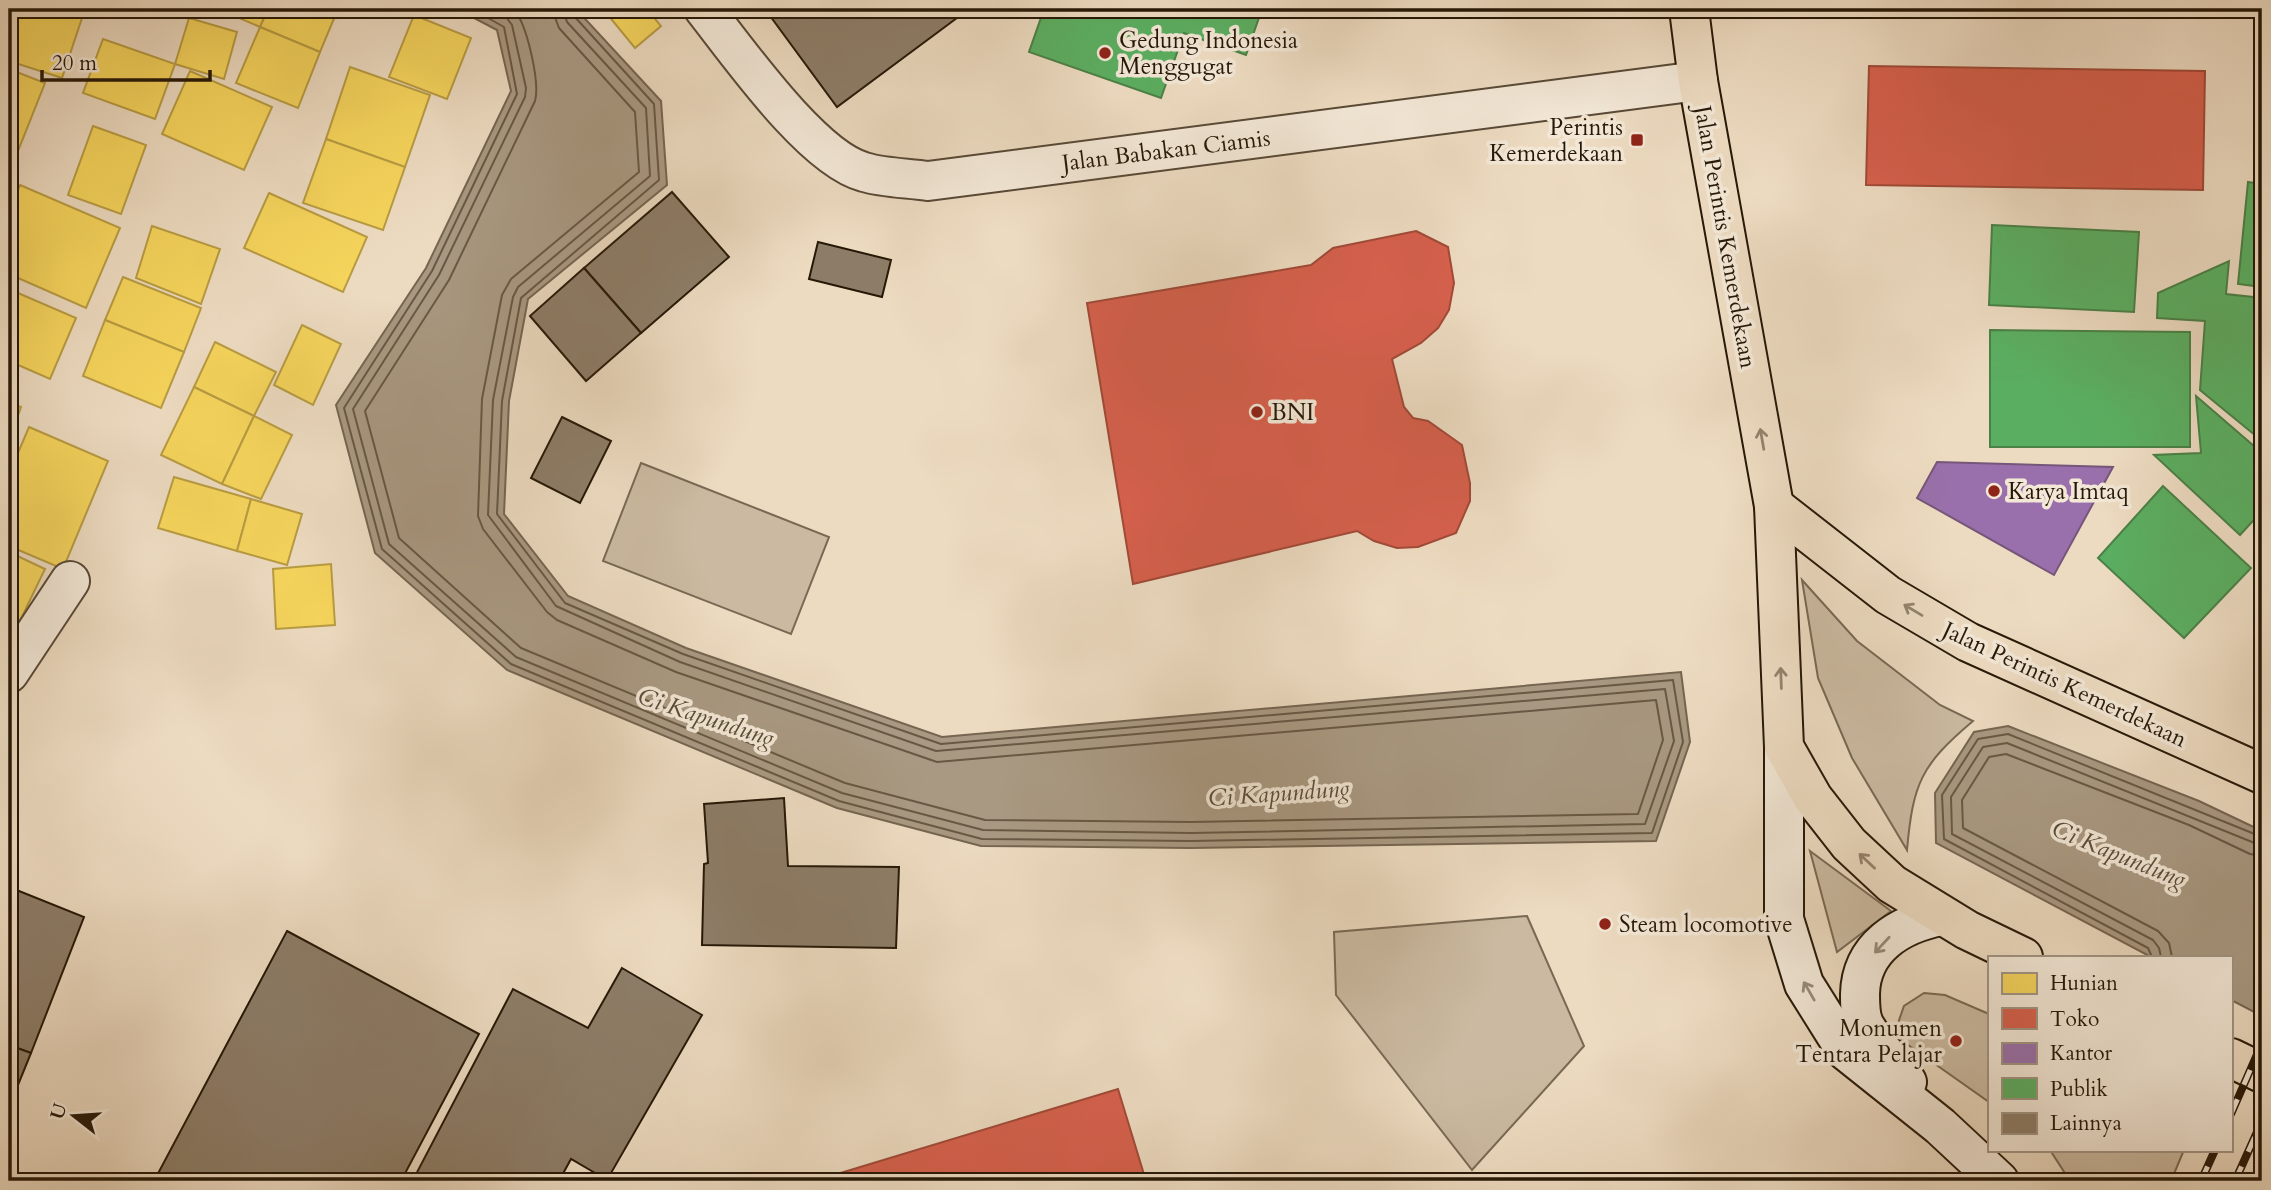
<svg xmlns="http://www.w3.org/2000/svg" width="2271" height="1190" font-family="Cardo,serif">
  <rect width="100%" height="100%" fill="#eddbc1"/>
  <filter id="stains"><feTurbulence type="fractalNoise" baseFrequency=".00286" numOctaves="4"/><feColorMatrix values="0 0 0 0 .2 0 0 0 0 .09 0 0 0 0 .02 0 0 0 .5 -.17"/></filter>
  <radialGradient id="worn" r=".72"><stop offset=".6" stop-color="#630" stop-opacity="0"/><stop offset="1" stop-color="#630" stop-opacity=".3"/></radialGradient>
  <g fill="#cbbaa1" stroke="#786954" stroke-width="2">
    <polygon points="641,463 829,537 791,634 603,561"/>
    <path d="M 1802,580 L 1857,641 L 1940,705 L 1973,721 C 1921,765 1913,783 1907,850 L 1852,758 L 1818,678 Z"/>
    <polygon points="1810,851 1891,911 1837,952"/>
    <polygon points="1527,916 1584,1046 1472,1170 1336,995 1334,932"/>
    <polygon points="1924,993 1945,995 1989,1014 1989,1102 1901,1040 1898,1023 1904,1006"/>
    <polygon points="2050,1150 2184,1150 2171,1181 2070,1181"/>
  </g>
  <g fill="#a99982" stroke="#756551" stroke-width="2">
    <polygon points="457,9 576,9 661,101 667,185 528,299 509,401 504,514 568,596 686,648 942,737 1681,672 1690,742 1656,841 1191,848 981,846 837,808 507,670 375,553 336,405 426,268 511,91 497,30"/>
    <polygon points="2008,726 2199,801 2262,831 2262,1016 2231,1000 2231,957 2151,957 1936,843 1935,793 1974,732"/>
  </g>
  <g fill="#f6d55c" stroke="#b89c42" stroke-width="2">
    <polygon points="20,9 85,9 62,78 9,61 9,44"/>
    <polygon points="218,9 268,9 260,27"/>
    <polygon points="268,9 338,9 320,52 260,27"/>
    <polygon points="603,9 647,9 661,26 635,48"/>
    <polygon points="414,15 471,38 447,99 389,77"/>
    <polygon points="189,18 237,32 224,79 175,64"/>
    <polygon points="260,27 320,52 298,108 236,83"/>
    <polygon points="103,39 175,64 155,119 83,93"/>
    <polygon points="350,67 430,95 405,167 326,139"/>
    <polygon points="9,69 45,83 14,161 9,159"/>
    <polygon points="190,71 272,107 244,170 162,134"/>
    <polygon points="93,126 146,145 121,214 68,195"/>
    <polygon points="326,139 405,167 383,230 303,203"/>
    <polygon points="20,185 120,228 86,308 9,274 9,210"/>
    <polygon points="269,193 367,237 343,292 244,248"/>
    <polygon points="152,226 220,249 201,304 136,278"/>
    <polygon points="123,277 201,308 184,352 105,320"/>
    <polygon points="11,290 76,318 50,379 9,361"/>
    <polygon points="105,320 184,352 161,408 83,376"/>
    <polygon points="302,325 341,344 313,405 274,385"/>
    <polygon points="215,342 276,372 254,416 194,387"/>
    <polygon points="194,387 254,416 222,484 161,455"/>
    <polygon points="9,402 21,407 9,441"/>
    <polygon points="254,416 292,435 261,499 222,484"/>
    <polygon points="29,427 108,461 63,569 9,546 9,474"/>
    <polygon points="174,477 251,499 237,551 158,528"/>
    <polygon points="251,499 302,514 287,565 237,551"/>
    <polygon points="9,552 45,569 18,625 9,621"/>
    <polygon points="331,564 335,625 276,629 273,569"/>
  </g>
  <g fill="#d6604d" stroke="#a14a38" stroke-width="2">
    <polygon points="1869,66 2205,71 2203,190 1866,185"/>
    <polygon points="1416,231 1448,247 1454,283 1449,310 1438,328 1421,343 1392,359 1404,407 1413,418 1428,421 1462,445 1470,483 1470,501 1456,533 1418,547 1397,548 1374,541 1357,531 1133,584 1087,303 1311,265 1333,248"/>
    <polygon points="1118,1089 1146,1181 814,1181"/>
  </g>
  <polygon fill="#9970ab" stroke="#76567a" stroke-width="2" points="1937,462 2113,467 2054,575 1917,498"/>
  <g fill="#5aae61" stroke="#4a8146" stroke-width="2">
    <polygon points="1044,9 1262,9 1246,55 1184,33 1161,98 1029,52"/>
    <polygon points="2262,135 2262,163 2258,162"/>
    <polygon points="2248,182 2262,184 2262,287 2238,284"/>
    <polygon points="1992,225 2139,232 2134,312 1989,305"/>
    <polygon points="2229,261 2226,294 2262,298 2262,441 2200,390 2205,321 2157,318 2158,293"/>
    <polygon points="1990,330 2190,332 2190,447 1990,447"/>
    <polygon points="2196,396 2262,453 2262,511 2240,535 2154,455 2201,453"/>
    <polygon points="2163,486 2251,568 2184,638 2098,558"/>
  </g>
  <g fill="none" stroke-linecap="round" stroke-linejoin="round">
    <g stroke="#685844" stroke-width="2">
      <polyline points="472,9 504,27 517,94 432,271 344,408 382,549 511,664 839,801 982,839 1191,841 1652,833 1683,742 1673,680 941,744 683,654 565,603 497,514 502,401 521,298 659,180 654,104 574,16 572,9"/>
      <polyline points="491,9 506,17 512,25 526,88 525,97 439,275 353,409 389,544 516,657 842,793 983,830 1191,833 1645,824 1674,741 1665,689 936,751 680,662 556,606 488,515 493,400 513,297 518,287 650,176 646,108 567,22 563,9"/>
      <path d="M 513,9 C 527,22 540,83 535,101 L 449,280 L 365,411 L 399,538 L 521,648 L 845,783 L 985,820 L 1191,822 L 1638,814 L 1663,740 L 1656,700 L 937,762 L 676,672 L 557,620 L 547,612 L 483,529 L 478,516 L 482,399 L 502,295 L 511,279 L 639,172 L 635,112 L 559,28 L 552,9"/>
      <polyline points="2152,957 2148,948 1944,839 1942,795 1978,739 2008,734 2262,837"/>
      <polyline points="2161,957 2159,948 2153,940 1952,834 1951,797 1983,747 2007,743 2262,846"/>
      <polyline points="2172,957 2169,943 2158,931 1963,828 1962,800 1989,757 2006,754 2189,825 2250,854 2262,856"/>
    </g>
  </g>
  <g fill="#8d7d68" stroke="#261807" stroke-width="2">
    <polygon points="765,9 969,9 837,107"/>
    <polygon points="672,192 729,257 641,333 584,268"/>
    <polygon points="818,242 891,260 882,297 809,279"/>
    <polygon points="584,268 641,333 586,381 530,316"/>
    <polygon points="562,417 611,441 580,503 531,478"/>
    <polygon points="784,798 788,866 899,867 896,948 702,945 704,864 708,863 704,804"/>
    <polygon points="9,887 84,917 31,1053 9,1045"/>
    <polygon points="287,931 479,1034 401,1181 154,1181"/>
    <polygon points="622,968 702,1015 607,1180 571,1159 559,1181 420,1181 414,1178 513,989 588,1028"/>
    <polygon points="9,1045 31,1053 9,1107"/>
  </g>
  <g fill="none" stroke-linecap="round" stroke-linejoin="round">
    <g stroke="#584936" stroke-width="42">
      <g id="street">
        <path d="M 704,9 C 738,52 812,158 864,172 C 884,178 907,178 928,181 L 1698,81"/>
        <polyline points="9,673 70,581"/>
      </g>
    </g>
    <g stroke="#261807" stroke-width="42">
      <g id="secondary">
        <polyline points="1784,747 1784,919 1804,984 1846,1051 1940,1126 1999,1181"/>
        <path d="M 1907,1082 C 1894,1064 1876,1045 1865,1026 C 1860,1017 1860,1004 1860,994 C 1861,947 1900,924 1941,916"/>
      </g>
    </g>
    <g stroke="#261807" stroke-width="42">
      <g id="primary">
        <polyline points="1689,9 1698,81 1774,506 1784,747 1813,798 1849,844 1892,884 1967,930 2023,957"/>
        <polyline points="1774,506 1888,595 1968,642 2262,774"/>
        <polyline points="2231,1058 2262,1073"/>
      </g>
    </g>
    <use href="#street" stroke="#f3e8d7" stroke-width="38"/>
    <use href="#secondary" stroke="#f3e8d7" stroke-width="38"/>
    <use href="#primary" stroke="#eddbc1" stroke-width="38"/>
    <g stroke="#261807" stroke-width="8">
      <g id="rail">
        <polyline points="2231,1114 2262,1043"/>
        <polyline points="2201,1181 2215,1150"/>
        <polyline points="2235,1181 2262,1121"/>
      </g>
    </g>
    <use href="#rail" stroke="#f3e8d7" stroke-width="5" stroke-dasharray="16" stroke-linecap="butt"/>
  </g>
  <defs><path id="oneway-shaft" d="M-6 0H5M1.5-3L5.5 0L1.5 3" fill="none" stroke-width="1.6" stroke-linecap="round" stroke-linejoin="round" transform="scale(1.75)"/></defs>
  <g stroke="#93836d">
    <use href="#oneway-shaft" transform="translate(1762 439) rotate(-100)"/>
    <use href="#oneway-shaft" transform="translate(1913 610) rotate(-149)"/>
    <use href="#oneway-shaft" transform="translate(1781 678) rotate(-92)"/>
    <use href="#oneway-shaft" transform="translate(1867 861) rotate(-137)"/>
  </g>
  <g stroke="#978a79">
    <use href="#oneway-shaft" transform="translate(1882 945) rotate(133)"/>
    <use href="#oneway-shaft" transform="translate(1809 991) rotate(-120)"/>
  </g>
  <g fill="#8f2418" stroke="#f3e8d7" stroke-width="2.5">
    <circle cx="1105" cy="53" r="7"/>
    <rect x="1630" y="133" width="14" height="14" rx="3.5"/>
    <circle cx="1257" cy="412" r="7"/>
    <circle cx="1994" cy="491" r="7"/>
    <circle cx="1605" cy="924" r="7"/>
    <circle cx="1956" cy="1041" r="7"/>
  </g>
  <g text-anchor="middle" stroke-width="7" stroke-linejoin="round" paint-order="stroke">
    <g font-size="23" fill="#261807" stroke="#f3e8d7" text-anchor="start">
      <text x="1119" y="48">Gedung Indonesia<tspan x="1119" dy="26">Menggugat</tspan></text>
      <text x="1623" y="135" text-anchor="end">Perintis<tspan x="1623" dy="26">Kemerdekaan</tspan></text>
      <text x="1271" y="420">BNI</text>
      <text x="2008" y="499">Karya Imtaq</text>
      <text x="1619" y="932">Steam locomotive</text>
      <text x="1942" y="1036" text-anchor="end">Monumen<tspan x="1942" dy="26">Tentara Pelajar</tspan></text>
    </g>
    <g font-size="23" fill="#261807" stroke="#f3e8d7">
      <text transform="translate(1166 150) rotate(-7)" y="8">Jalan Babakan Ciamis</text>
      <text transform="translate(1726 237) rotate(80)" y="8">Jalan Perintis Kemerdekaan</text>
      <text transform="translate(2065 684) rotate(25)" y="8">Jalan Perintis Kemerdekaan</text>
    </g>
    <g font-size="24" font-style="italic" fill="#5a4c38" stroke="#f3e8d7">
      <text transform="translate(706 717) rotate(18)" y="8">Ci Kapundung</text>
      <text transform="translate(1279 793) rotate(-4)" y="8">Ci Kapundung</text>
      <text transform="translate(2119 854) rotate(22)" y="8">Ci Kapundung</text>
    </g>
  </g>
  <rect width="2271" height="1190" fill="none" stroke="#eddbc1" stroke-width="35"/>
  <rect x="10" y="10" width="2250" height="1169" fill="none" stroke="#261807" stroke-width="3.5"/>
  <rect x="18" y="18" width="2236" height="1155" fill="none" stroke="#261807" stroke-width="2"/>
  <rect x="1988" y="956" width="245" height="196" fill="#f3e8d7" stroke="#a19584" stroke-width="2"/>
  <rect x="2002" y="973" width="35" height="21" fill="#f6d55c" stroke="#a19584" stroke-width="2"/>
  <text x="2050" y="990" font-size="21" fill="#261807">Hunian</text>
  <rect x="2002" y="1008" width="35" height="21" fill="#d6604d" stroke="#a19584" stroke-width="2"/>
  <text x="2050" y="1026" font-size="21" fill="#261807">Toko</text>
  <rect x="2002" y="1043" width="35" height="21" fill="#9970ab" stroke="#a19584" stroke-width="2"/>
  <text x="2050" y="1060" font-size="21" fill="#261807">Kantor</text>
  <rect x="2002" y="1078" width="35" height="21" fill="#5aae61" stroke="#a19584" stroke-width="2"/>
  <text x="2050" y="1096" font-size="21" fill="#261807">Publik</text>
  <rect x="2002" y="1113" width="35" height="21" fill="#8d7d68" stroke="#a19584" stroke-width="2"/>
  <text x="2050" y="1130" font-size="21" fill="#261807">Lainnya</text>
  <g transform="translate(74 1116) rotate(287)" stroke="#f3e8d7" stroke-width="5" paint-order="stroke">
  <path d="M0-5L12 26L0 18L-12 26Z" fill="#261807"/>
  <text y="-10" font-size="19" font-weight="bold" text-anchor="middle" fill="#261807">U</text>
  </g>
  <path d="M42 70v10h168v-10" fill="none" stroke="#261807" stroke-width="3.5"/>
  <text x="52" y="70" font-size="21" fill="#261807" stroke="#f3e8d7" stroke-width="5" paint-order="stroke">20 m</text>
  <rect width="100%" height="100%" filter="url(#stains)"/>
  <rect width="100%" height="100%" fill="url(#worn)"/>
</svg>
